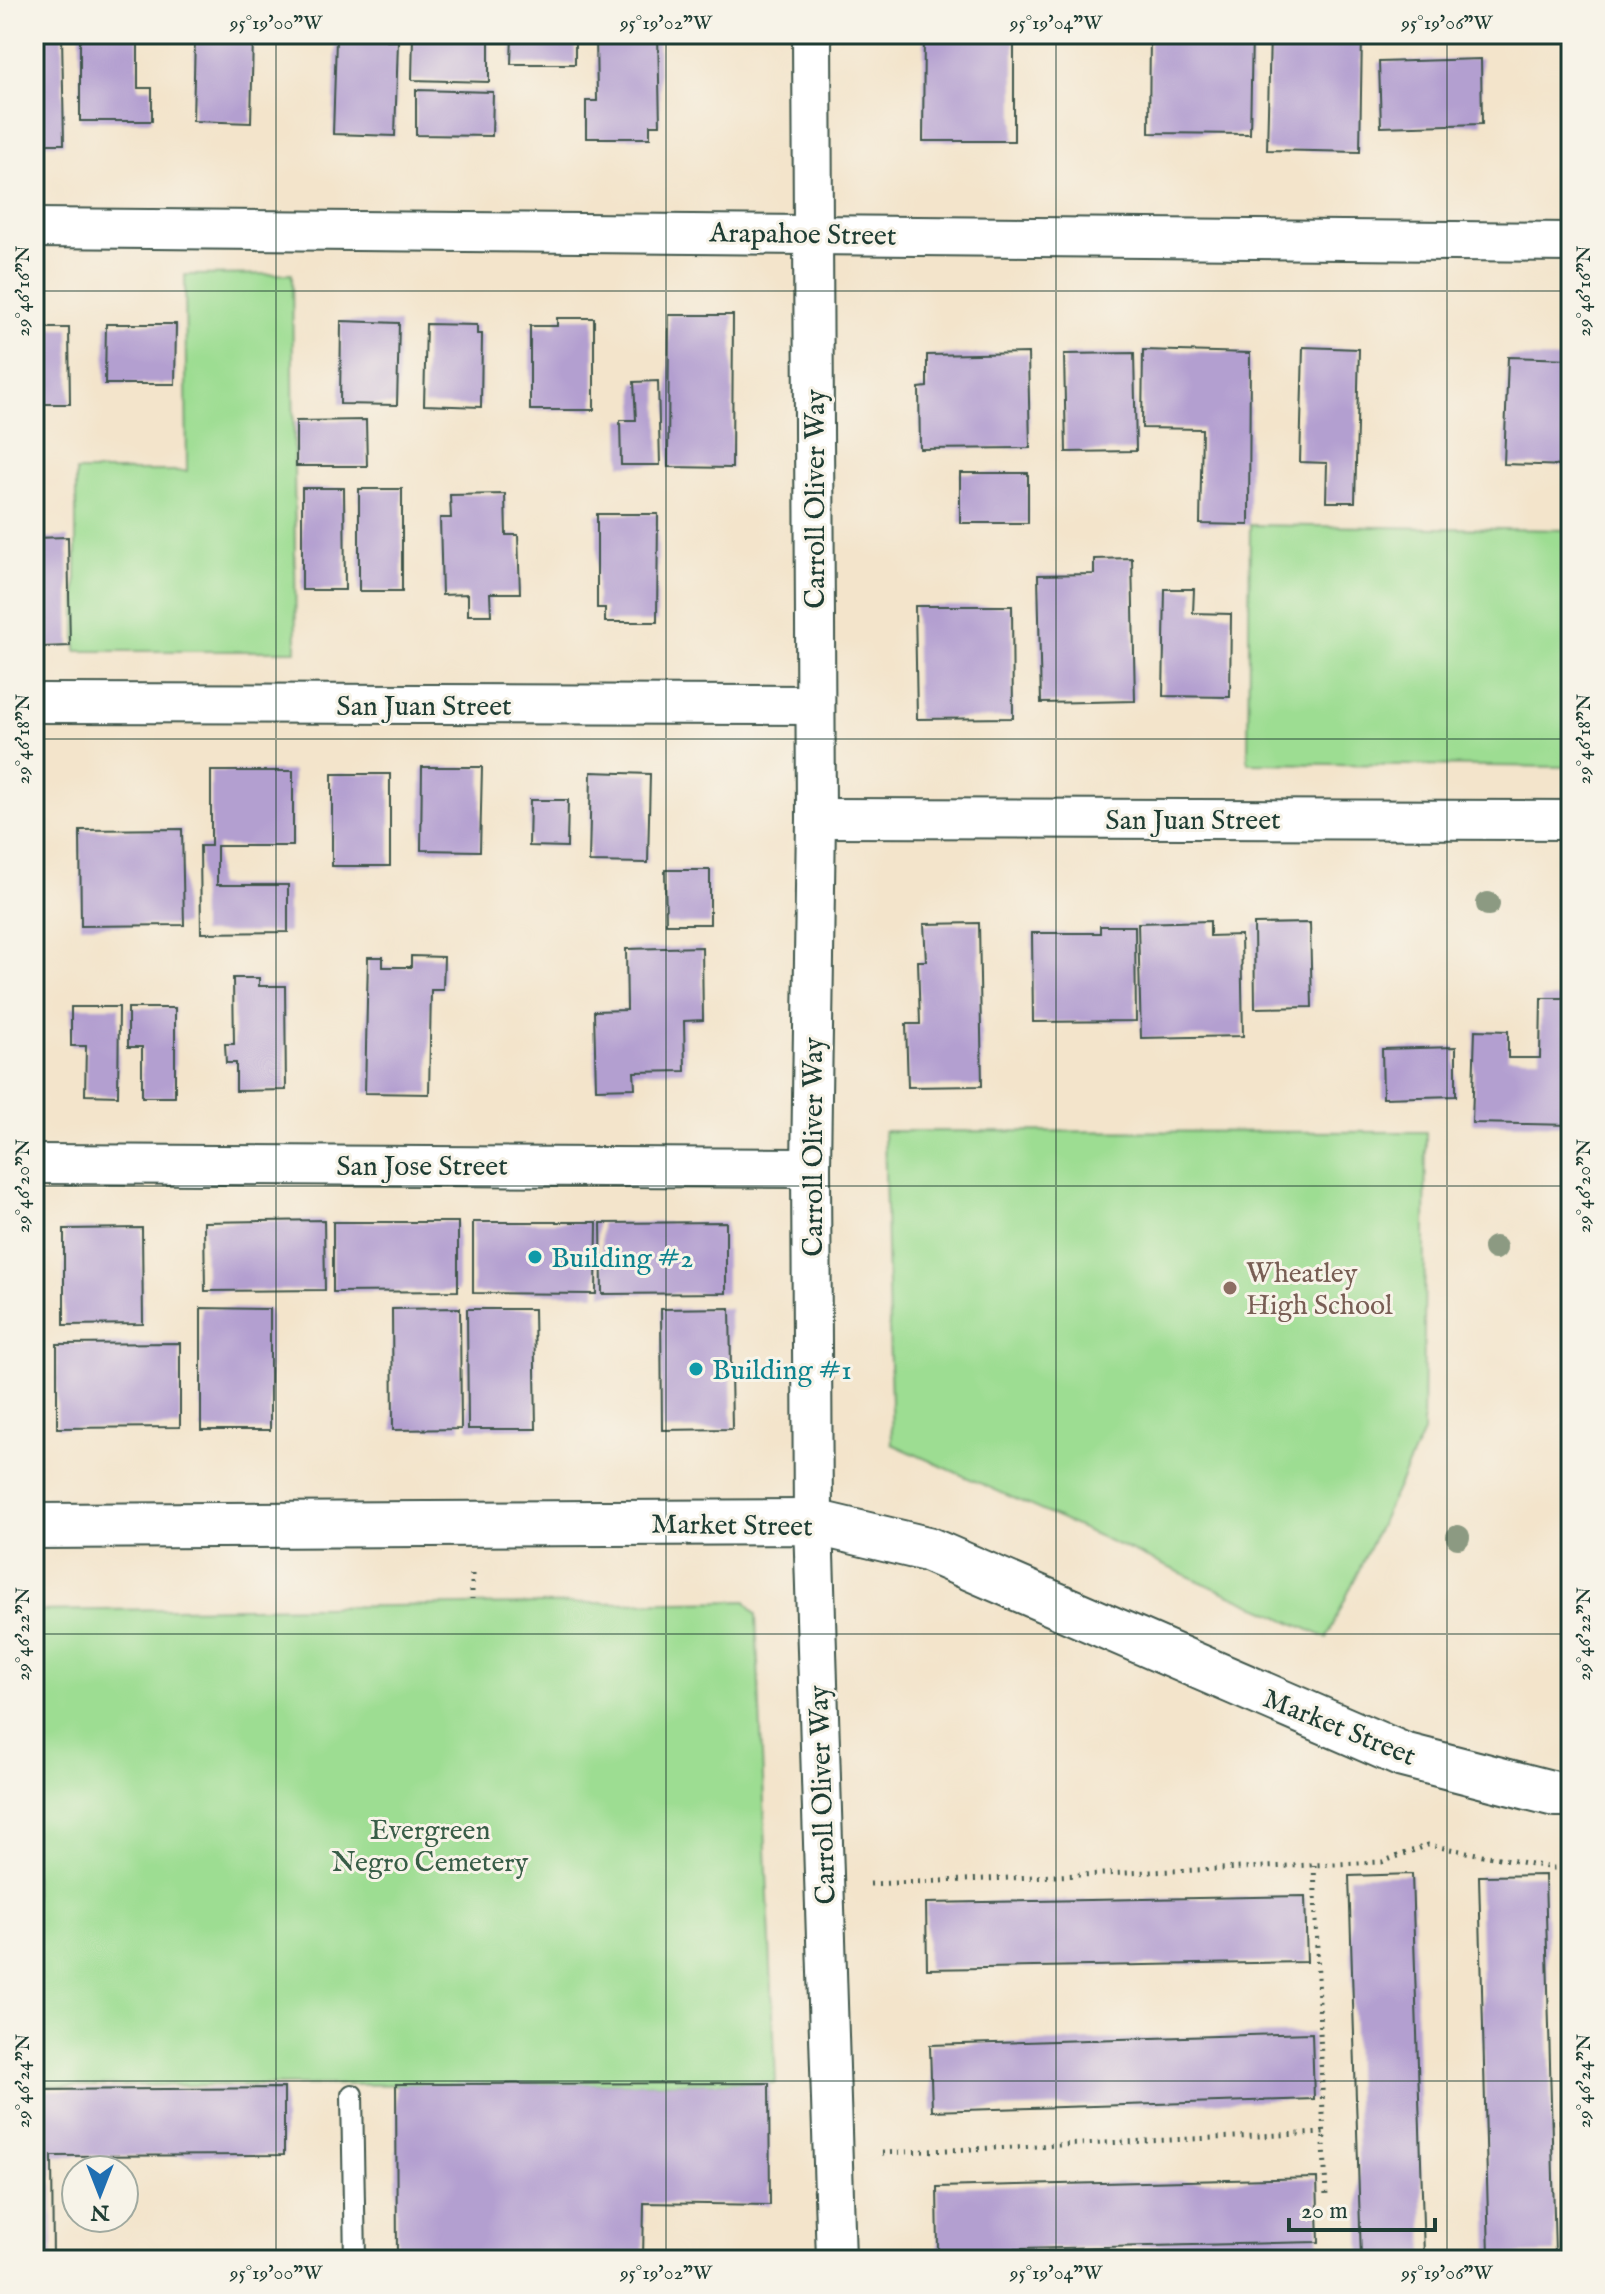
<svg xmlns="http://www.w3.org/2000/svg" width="1605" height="2294" font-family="'IM FELL English',serif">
  <rect width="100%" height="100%" fill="#f7f3e8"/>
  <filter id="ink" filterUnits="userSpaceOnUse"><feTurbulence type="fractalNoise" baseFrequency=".0125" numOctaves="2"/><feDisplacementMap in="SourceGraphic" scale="16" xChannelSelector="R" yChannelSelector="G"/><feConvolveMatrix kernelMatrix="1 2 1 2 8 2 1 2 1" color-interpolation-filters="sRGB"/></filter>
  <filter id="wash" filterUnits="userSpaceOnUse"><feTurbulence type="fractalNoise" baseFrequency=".006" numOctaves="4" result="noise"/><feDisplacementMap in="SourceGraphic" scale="32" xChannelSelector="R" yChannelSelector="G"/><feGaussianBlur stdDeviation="1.8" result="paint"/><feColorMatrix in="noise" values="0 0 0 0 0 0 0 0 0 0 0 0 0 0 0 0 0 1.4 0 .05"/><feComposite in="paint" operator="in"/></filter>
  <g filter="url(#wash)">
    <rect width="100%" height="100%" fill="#f3e4cb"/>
    <g fill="#9ddd92" stroke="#5e8d63" stroke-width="2">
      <polygon points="292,274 296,651 76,651 76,471 187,471 185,275"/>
      <polygon points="1250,525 1571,530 1571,767 1248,763"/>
      <polygon points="884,1131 1426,1132 1423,1433 1327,1638 892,1444"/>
      <polygon points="746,1601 756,1615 776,2083 34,2086 34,1611"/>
    </g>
    <g id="blocks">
      <g fill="#b39fd0">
        <polygon points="34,34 62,34 64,144 34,144"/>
        <polygon points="80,34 138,34 138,88 152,88 152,121 80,121"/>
        <polygon points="195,34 253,36 251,123 193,121"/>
        <polygon points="344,34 387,34 387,41 398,41 395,136 333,134 336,39 344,40"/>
        <polygon points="512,34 591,34 591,37 575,37 575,64 511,64"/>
        <polygon points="596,34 658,34 660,125 650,125 650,138 586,138 586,101 597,101"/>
        <polygon points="924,34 1014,34 1014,141 923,141"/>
        <polygon points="1150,34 1252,34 1250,134 1149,133"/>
        <polygon points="1270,34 1362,34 1360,152 1267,150"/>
        <polygon points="413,36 489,38 489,82 412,80"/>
        <polygon points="1481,59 1482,124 1381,127 1379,62"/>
        <polygon points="416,90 493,92 492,136 416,135"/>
        <polygon points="669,315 733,315 732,468 668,467"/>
        <polygon points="557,318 594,318 594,410 530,410 530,326 557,326"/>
        <polygon points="341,321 399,323 397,405 340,404"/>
        <polygon points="106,324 176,324 175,384 105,384"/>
        <polygon points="426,324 477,325 477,334 482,334 481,407 424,405"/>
        <polygon points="34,328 69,328 70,404 34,404"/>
        <polygon points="1303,347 1359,349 1355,502 1326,502 1327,463 1300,462"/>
        <polygon points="1143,350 1250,353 1249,525 1200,524 1202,429 1142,428"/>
        <polygon points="1028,353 1030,448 920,449 919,388 927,387 927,355"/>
        <polygon points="1134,353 1136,451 1066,452 1064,354"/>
        <polygon points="1508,357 1571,359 1568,466 1504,464"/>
        <polygon points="658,381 660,465 621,465 620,420 636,420 634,382"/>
        <polygon points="366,420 367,466 296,466 296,421"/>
        <rect x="960" y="473" width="68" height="50"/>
        <polygon points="302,488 344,488 345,590 302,590"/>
        <rect x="359" y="489" width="43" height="102"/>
        <polygon points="505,494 506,535 518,535 520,593 490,593 491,615 468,615 468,594 442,595 440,518 451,518 450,495"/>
        <polygon points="597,514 658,514 657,622 605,622 605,608 597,608"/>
        <polygon points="68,537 70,646 41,647 40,603 34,603 34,538"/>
        <polygon points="1132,558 1135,701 1041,703 1038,575 1094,574 1094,559"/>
        <polygon points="1165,589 1194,589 1193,613 1231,614 1230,697 1163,696"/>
        <polygon points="915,606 1012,606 1013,718 917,719"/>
        <polygon points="422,767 482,767 480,851 421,850"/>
        <polygon points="211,771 293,771 293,846 217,846 217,885 288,885 288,932 201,933 200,846 211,846"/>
        <polygon points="591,772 650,774 648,863 589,862"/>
        <rect x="332" y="774" width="58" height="92"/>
        <polygon points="530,800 568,800 567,847 529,846"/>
        <polygon points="182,829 184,925 81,926 80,830"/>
        <polygon points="665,870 710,870 710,924 666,924"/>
        <polygon points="1210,921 1210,936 1241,935 1243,1036 1141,1038 1138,923"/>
        <polygon points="979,923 982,1086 908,1087 906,1024 920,1024 918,961 926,961 924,924"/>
        <polygon points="1310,923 1312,1007 1255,1008 1254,924"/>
        <polygon points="1100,926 1135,926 1136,1021 1033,1022 1032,933 1100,933"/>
        <polygon points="702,947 703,1020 684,1021 685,1071 634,1072 635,1088 596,1089 594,1011 627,1010 626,949"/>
        <polygon points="411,956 444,957 443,990 431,990 429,1094 365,1093 368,957 383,957 383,967 411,967"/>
        <polygon points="233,978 259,978 259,986 285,986 286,1090 236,1091 236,1063 226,1063 225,1044 234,1044"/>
        <polygon points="1541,998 1571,998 1571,1125 1472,1123 1475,1030 1508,1031 1508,1058 1540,1058"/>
        <polygon points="71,1007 119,1007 118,1096 85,1095 86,1046 71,1046"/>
        <polygon points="128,1008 175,1008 175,1097 142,1097 142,1047 128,1047"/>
        <polygon points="1456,1047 1456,1096 1383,1098 1382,1049"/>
        <polygon points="324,1220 325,1290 205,1291 204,1222"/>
        <polygon points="333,1222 458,1222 458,1291 333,1292"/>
        <polygon points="473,1222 597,1222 596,1294 473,1293"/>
        <polygon points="726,1222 726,1293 602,1294 601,1223"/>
        <polygon points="142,1228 143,1324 64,1325 64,1229"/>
        <polygon points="201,1308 270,1309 270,1430 201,1430"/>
        <polygon points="460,1308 461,1429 393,1430 392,1309"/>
        <polygon points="730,1308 732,1429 662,1430 661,1309"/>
        <polygon points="467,1309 534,1309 536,1429 468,1429"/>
        <polygon points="180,1343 180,1427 57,1428 57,1344"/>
        <polygon points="1412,1874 1424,2256 1361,2258 1349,1876"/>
        <polygon points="1545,1875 1555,2253 1489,2255 1479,1876"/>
        <polygon points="1305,1896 1307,1962 927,1969 926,1903"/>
        <polygon points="1312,2033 1314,2099 932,2111 930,2045"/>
        <polygon points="769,2083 770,2205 644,2203 643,2260 397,2260 396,2084"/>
        <polygon points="284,2088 284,2155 52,2156 53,2260 34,2260 34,2090"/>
        <polygon points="1317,2178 1319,2242 938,2251 937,2187"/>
      </g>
    </g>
  </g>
  <g filter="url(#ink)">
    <use href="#blocks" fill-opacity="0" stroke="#3f564b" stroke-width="2"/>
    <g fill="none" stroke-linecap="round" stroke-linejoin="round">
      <g stroke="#3f564b" stroke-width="24">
        <polyline id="lane" points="352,2095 355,2260"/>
      </g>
      <g stroke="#3f564b" stroke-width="42">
        <g id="street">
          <polyline points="812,34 816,818 811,1168 813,1522 836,2260"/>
          <polyline points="34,228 1571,242"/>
          <polyline points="34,703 815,705"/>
          <polyline points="816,818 1571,820"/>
          <polyline points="34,1164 811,1168"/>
        </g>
      </g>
      <g stroke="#3f564b" stroke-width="48">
        <polyline id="secondary" points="34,1526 813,1522 927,1549 1403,1755 1555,1794 1571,1794"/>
      </g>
      <g stroke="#3f564b" stroke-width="5" stroke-dasharray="2 6" stroke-linecap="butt">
        <polyline points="472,1574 472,1599"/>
        <polyline points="1314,1865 1326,2197"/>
        <polyline points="870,1884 1382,1862 1428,1845 1553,1868 1571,1867"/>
        <polyline points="1551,2122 1571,2121"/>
        <polyline points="882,2153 1324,2133"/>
      </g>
      <use href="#lane" stroke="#fff" stroke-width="20"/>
      <use href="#street" stroke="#fff" stroke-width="38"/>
      <use href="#secondary" stroke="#fff" stroke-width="44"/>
    </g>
    <g fill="#8c9a82">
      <circle cx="1488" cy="904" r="12"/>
      <circle cx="1495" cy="1248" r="12"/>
      <circle cx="1458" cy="1537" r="12"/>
    </g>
  </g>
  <path fill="none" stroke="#1f3d34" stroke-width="2" stroke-opacity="0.45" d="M 276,34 L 276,2260M 666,34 L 666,2260M 1056,34 L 1056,2260M 1447,34 L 1447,2260M 34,291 L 1571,291M 34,739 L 1571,739M 34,1186 L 1571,1186M 34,1634 L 1571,1634M 34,2081 L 1571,2081"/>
  <g fill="#0f9aa8" stroke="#f7f3e8" stroke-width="3">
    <circle cx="535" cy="1257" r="8"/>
    <circle cx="696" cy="1369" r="8"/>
  </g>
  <circle fill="#8d6e63" stroke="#f7f3e8" stroke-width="3" cx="1230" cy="1288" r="8"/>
  <g text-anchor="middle" stroke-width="6" stroke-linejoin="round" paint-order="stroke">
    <g font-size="28" fill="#1f3d34" stroke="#f7f3e8">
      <text transform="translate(803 233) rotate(1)" y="10">Arapahoe Street</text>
      <text transform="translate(814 499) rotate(-90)" y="10">Carroll Oliver Way</text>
      <text x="424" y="715">San Juan Street</text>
      <text x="1193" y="829">San Juan Street</text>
      <text transform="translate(812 1147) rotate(-90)" y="10">Carroll Oliver Way</text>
      <text x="422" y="1175">San Jose Street</text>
      <text transform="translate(732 1524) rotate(1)" y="10">Market Street</text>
      <text transform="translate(1340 1726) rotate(22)" y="10">Market Street</text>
      <text transform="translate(821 1795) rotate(-92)" y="10">Carroll Oliver Way</text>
    </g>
    <g font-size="28" fill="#0d838f" stroke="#f7f3e8" text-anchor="start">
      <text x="551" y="1267">Building #2</text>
      <text x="712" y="1379">Building #1</text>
    </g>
    <g font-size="28" fill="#785e54" stroke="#f7f3e8" text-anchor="start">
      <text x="1246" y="1282">Wheatley<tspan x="1246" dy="32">High School</tspan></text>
    </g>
    <g font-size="28" fill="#385d47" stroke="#f7f3e8">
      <text x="430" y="1839">Evergreen<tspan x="430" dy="32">Negro Cemetery</tspan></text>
    </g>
  </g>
  <rect width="1605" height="2294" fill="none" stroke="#f7f3e8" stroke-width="88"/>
  <g transform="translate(100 2194) rotate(180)"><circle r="38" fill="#f7f3e8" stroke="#a1aaa0" stroke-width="2"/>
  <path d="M0-6L14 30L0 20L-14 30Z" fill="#1f6fb2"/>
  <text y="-12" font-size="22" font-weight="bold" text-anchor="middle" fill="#1f3d34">N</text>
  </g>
  <path d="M1289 2218v12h146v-12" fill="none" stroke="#1f3d34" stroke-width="4"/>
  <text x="1301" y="2218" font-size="24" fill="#1f3d34" stroke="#f7f3e8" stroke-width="6" paint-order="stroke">20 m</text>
  <rect x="44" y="44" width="1517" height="2206" fill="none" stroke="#1f3d34" stroke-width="3"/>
  <g font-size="20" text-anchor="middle" fill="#1f3d34">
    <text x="276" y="29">95°19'00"W</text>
    <text x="666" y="29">95°19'02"W</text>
    <text x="1056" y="29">95°19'04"W</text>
    <text x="1447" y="29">95°19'06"W</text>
    <text transform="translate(1583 291) rotate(-90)" y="7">29°46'16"N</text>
    <text transform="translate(22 291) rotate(-90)" y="7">29°46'16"N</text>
    <text transform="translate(1583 739) rotate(-90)" y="7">29°46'18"N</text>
    <text transform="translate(22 739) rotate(-90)" y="7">29°46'18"N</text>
    <text transform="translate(1583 1186) rotate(-90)" y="7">29°46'20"N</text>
    <text transform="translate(22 1186) rotate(-90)" y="7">29°46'20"N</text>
    <text transform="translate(22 1634) rotate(-90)" y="7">29°46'22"N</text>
    <text transform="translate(1583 1634) rotate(-90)" y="7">29°46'22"N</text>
    <text transform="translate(1583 2081) rotate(-90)" y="7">29°46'24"N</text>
    <text transform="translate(22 2081) rotate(-90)" y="7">29°46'24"N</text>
    <text x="276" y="2279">95°19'00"W</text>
    <text x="666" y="2279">95°19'02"W</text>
    <text x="1056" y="2279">95°19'04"W</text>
    <text x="1447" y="2279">95°19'06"W</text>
  </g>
</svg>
